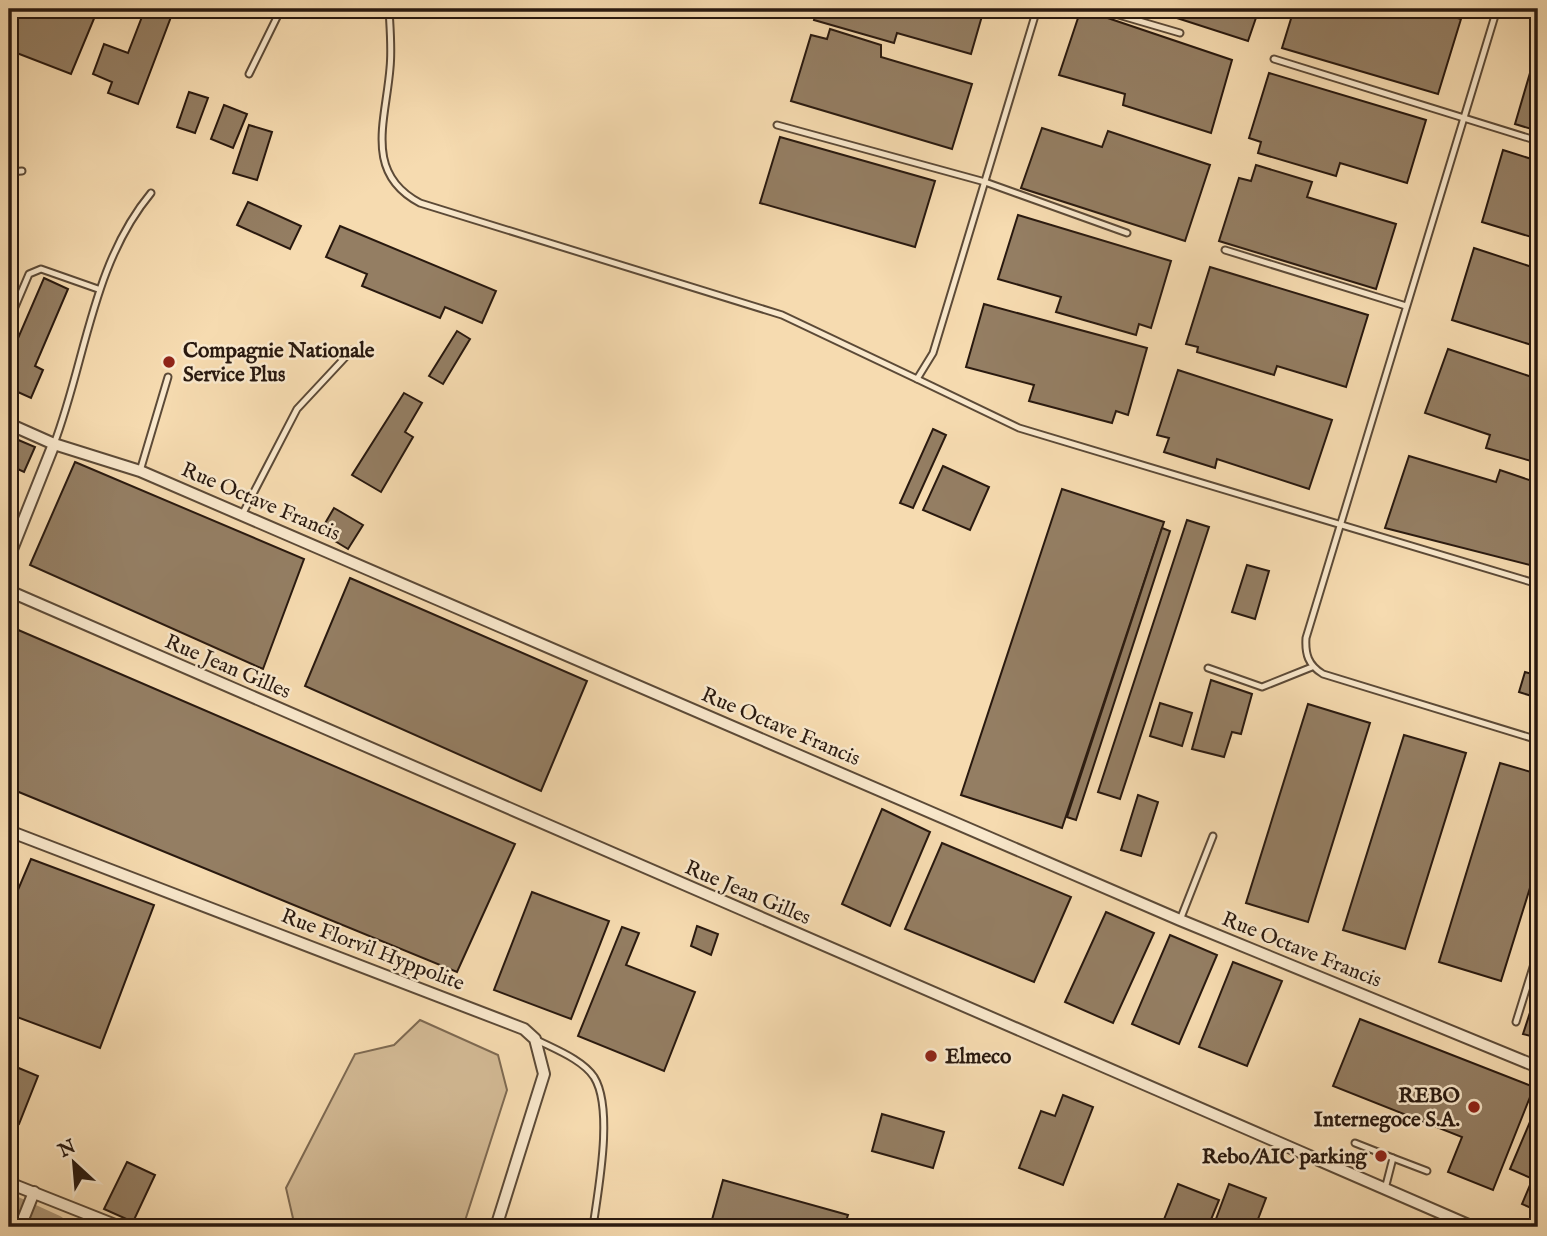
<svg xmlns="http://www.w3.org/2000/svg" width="1547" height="1236" font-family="'IM FELL English',serif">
  <rect width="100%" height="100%" fill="#f6dbb0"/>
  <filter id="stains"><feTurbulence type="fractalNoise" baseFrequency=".00286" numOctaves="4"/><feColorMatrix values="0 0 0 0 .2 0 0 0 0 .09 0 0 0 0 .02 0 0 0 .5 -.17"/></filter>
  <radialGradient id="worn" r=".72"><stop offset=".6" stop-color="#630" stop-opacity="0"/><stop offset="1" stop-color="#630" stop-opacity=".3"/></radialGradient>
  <polygon fill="#d3ba95" stroke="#7e6a52" stroke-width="2" points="420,1020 498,1055 507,1090 463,1227 295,1227 286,1188 355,1054 394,1045"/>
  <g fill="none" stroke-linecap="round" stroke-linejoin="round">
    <polyline stroke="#b09979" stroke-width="24" points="9,1206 55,1227"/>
  </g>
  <g fill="#947e63" stroke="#29190f" stroke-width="2">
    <polygon points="9,9 98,9 71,74 9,50"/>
    <polygon points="145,9 174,9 138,104 108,93 112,82 93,74 104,44 128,53"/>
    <polygon points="817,9 984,9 971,54 897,33 894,43 814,20"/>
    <polygon points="1081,9 1232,60 1211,133 1123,105 1125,94 1059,75"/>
    <polygon points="1149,9 1259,9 1248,41"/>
    <polygon points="1294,9 1427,9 1461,19 1438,94 1282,48"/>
    <polygon points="830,29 881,45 881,57 972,84 952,149 791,101 811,35 827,39"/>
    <polygon points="1535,56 1538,56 1538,131 1515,124"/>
    <polygon points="1269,73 1426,120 1407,183 1340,163 1336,176 1258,153 1261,142 1249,138"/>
    <polygon points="189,92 208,98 195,133 177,127"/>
    <polygon points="224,105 247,114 233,148 211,139"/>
    <polygon points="249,125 272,132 257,180 233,173"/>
    <polygon points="1042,128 1102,147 1108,131 1210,165 1185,241 1021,188"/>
    <polygon points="780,137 935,181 915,247 760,203"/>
    <polygon points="1503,150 1538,161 1538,239 1482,222"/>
    <polygon points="1256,165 1312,182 1307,197 1396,224 1376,289 1219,241 1239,178 1251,181"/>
    <polygon points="248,202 301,226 290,249 237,225"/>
    <polygon points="1018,215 1171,261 1151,328 1139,324 1136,335 1056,312 1061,297 998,279"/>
    <polygon points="340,226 496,291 482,323 445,307 440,318 362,286 367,274 326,257"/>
    <polygon points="1474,248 1538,269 1538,347 1452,320"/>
    <polygon points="1210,267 1368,315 1346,387 1277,366 1274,375 1197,352 1198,347 1186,344"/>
    <polygon points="44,278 68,289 35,366 43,370 31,398 9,388 9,359"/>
    <polygon points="984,304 1147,348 1128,415 1116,411 1112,423 1029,401 1034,385 966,367"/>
    <polygon points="457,331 470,339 443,384 429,376"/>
    <polygon points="1448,349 1538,379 1538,463 1486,448 1490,435 1425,413"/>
    <polygon points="1178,370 1332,420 1309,489 1217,459 1215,468 1164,452 1169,438 1157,435"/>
    <polygon points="404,393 422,403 405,432 413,437 381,492 352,475"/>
    <polygon points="933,429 946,435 913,508 900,503"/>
    <polygon points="9,436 35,447 24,472 9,465"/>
    <polygon points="1409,456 1496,482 1500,470 1538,483 1538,567 1385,528"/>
    <polygon points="75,462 304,559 263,669 30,565"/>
    <polygon points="943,466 989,487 970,530 923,510"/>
    <polygon points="1062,489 1164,522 1062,828 961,795"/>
    <polygon points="334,508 363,525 348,549 320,532"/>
    <polygon points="1187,520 1209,527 1120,799 1098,792"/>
    <polygon points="1162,528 1170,531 1076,820 1067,817"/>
    <polygon points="1247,565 1269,571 1255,619 1232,612"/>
    <polygon points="350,578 587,681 541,791 305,686"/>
    <polygon points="9,626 515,844 457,972 9,788"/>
    <polygon points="1538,655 1538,698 1519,692 1525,672 1532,674"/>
    <polygon points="1211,680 1252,694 1241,734 1232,732 1224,757 1192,749"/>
    <polygon points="1160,703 1192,713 1182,746 1150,736"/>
    <polygon points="1308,704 1370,723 1308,922 1246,903"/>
    <polygon points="1404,735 1466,753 1405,949 1343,930"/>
    <polygon points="1500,763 1538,774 1538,862 1501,981 1439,962"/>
    <polygon points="1138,795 1158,802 1141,856 1121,850"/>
    <polygon points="882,809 930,832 890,926 842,904"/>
    <polygon points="942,843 1071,897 1034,982 905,929"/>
    <polygon points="31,859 154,905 100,1048 9,1014 9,911"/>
    <polygon points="532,892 609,921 571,1019 494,990"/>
    <polygon points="1106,912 1154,933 1113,1023 1065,1002"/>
    <polygon points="697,926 718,934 711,955 691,946"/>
    <polygon points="622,927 639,933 626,965 695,992 664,1071 578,1036"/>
    <polygon points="1170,935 1217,955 1179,1044 1132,1024"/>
    <polygon points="1233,962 1282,981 1247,1066 1199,1047"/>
    <polygon points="1538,988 1538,1038 1523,1034"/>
    <polygon points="1360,1019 1534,1087 1493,1190 1448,1172 1462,1137 1333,1086"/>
    <polygon points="9,1064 38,1076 19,1124 9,1120"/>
    <polygon points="1063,1095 1093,1107 1063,1185 1019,1168 1041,1111 1055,1116"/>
    <polygon points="1538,1103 1538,1166 1533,1179 1510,1169"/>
    <polygon points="882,1114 944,1132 933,1168 872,1151"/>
    <polygon points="127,1162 155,1175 133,1222 104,1209"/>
    <polygon points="1538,1166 1538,1211 1522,1204"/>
    <polygon points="723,1180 848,1215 844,1227 710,1227"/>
    <polygon points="1178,1184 1219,1200 1208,1227 1161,1227"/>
    <polygon points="1229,1184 1266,1198 1255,1227 1213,1227"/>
  </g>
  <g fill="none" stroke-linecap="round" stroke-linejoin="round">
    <g stroke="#5c4a37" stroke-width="9">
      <g id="service">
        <path d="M 389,9 C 390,28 392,49 390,68 C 386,120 363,173 420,203 L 782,315 L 917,379"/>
        <polyline points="1037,9 933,353 917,379 1019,428 1538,584"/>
        <polyline points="1098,9 1180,33"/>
        <path d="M 1497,9 L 1306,638 C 1305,654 1308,665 1323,674 L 1538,740"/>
        <polyline points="1274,59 1538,141"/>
        <polyline points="249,74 281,9"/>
        <polyline points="777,125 985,182 1127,233"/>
        <polyline points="9,172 22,171"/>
        <polyline points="1225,250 1406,306"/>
        <polyline points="9,321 29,274 41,269 98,289"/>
        <path d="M 54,444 C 86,360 92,264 151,193"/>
        <polyline points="140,471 168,377"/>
        <polyline points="242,515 297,409 352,350"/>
        <polyline points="1208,668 1262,687 1312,667"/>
        <polyline points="1180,920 1213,836"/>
        <polyline points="1516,1022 1538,951"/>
        <path d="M 535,1039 C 554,1049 582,1059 594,1077 C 614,1109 598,1190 593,1227"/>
        <polyline points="1355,1143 1393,1158 1385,1189"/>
        <polyline points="1393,1158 1427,1171"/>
        <polyline points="987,1223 997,1227"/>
        <polyline points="1303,1225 1309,1227"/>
        <polyline points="1440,1227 1445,1215"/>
      </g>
    </g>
    <g stroke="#5c4a37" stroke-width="14">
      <g id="minor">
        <polyline points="9,424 54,444 140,471 1180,920 1538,1067"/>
        <polyline points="9,557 54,444"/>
        <polyline points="9,591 1473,1227"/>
        <polyline points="9,831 524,1029 535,1039 544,1074 496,1227"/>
        <polyline points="9,1183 120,1227"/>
        <polyline points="20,1227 34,1192"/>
      </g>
    </g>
    <use href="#service" stroke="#f9e8cc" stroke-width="5"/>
    <use href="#minor" stroke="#f9e8cc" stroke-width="10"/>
  </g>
  <g fill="#8f2418" stroke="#f9e8cc" stroke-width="2.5">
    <circle cx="169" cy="362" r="7"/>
    <circle cx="931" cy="1056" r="7"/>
    <circle cx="1474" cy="1107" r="7"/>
    <circle cx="1381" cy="1156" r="7"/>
  </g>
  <g text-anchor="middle" stroke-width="5" stroke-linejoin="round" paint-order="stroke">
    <g font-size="21" font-weight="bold" fill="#29190f" stroke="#f9e8cc" text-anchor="start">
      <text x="183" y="357">Compagnie Nationale<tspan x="183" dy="24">Service Plus</tspan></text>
      <text x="945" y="1063">Elmeco</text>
      <text x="1460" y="1102" text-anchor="end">REBO<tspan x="1460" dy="24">Internegoce S.A.</tspan></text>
      <text x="1367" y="1163" text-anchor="end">Rebo/AIC parking</text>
    </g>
    <g font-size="21" fill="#29190f" stroke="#f9e8cc">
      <text transform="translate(261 501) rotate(23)" y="7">Rue Octave Francis</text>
      <text transform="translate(228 666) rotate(23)" y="7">Rue Jean Gilles</text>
      <text transform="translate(781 726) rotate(23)" y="7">Rue Octave Francis</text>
      <text transform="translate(748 892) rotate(23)" y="7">Rue Jean Gilles</text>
      <text transform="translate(373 949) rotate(21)" y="7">Rue Florvil Hyppolite</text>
      <text transform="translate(1302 949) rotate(22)" y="7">Rue Octave Francis</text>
    </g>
  </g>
  <rect width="1547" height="1236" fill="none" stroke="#f6dbb0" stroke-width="35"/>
  <rect x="10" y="10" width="1526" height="1215" fill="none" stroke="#29190f" stroke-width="3.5"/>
  <rect x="18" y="18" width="1512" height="1201" fill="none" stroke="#29190f" stroke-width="2"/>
  <g transform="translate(74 1163) rotate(334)" stroke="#f9e8cc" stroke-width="5" paint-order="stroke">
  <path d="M0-5L12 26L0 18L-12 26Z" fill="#29190f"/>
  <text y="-10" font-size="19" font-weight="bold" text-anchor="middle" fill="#29190f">N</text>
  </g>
  <rect width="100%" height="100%" filter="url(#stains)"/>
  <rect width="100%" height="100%" fill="url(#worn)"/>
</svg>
